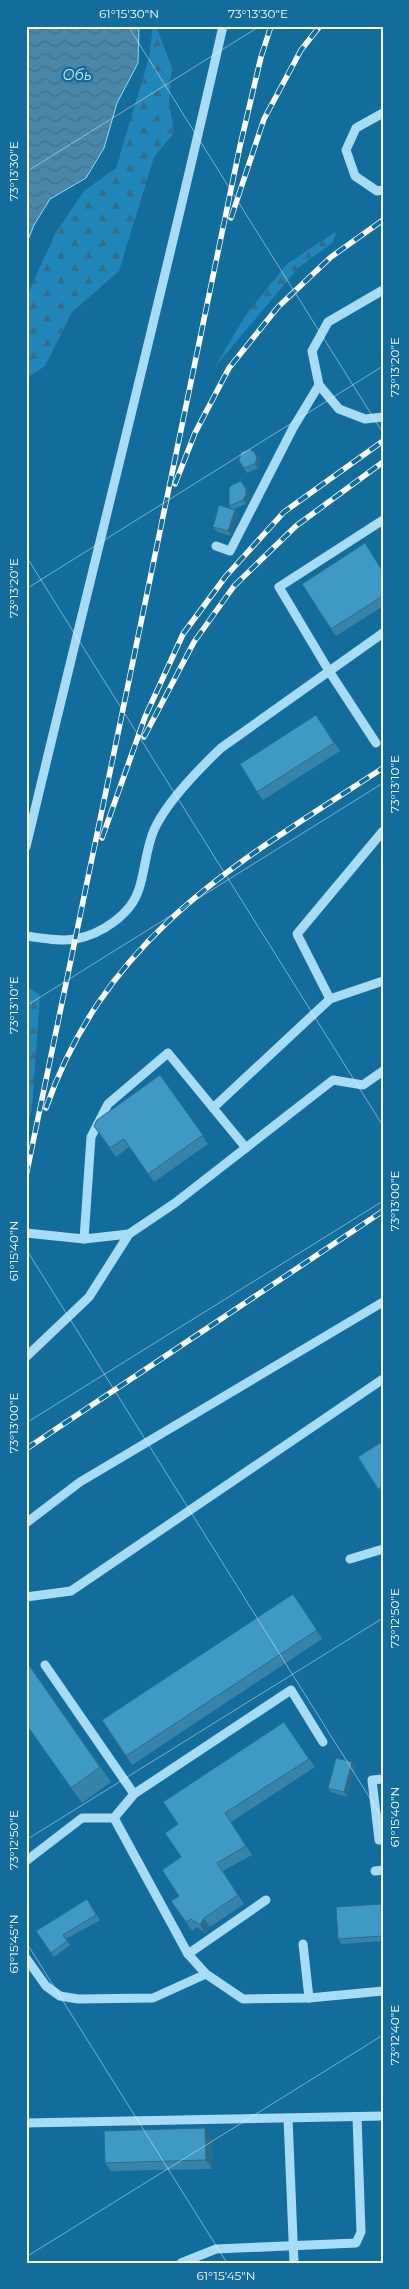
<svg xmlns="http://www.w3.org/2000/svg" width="409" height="2289" font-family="Montserrat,sans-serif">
  <defs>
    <pattern id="forest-firs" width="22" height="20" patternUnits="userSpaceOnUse" patternTransform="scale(1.25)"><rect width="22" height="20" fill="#2187ba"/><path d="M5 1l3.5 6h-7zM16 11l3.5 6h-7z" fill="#326f8e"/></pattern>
    <pattern id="water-waves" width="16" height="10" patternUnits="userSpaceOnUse" patternTransform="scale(1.25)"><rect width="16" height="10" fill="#4887a7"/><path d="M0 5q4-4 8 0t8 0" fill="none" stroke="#4a6f83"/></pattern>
  </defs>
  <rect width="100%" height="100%" fill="#126d9d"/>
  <g fill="url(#forest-firs)">
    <polygon points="153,26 156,26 172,68 169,101 174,133 154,157 119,271 72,312 45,366 26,378 26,298 55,234 84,191 116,168 149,58"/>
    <polygon points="337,231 332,243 298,268 215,367 245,316 287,264"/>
    <polygon points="26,986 40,995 32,1109 26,1130"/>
  </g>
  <polygon fill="url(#water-waves)" stroke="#9adaf7" points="26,26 139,26 138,63 117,103 104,148 86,178 50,199 34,225 26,245"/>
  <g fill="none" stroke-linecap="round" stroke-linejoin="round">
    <g stroke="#a8dbf4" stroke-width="9">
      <polyline points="383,113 356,128 346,150 355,176 377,191 383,190"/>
      <polyline points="383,290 328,322 312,351 319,385 339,409 365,419 383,417"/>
      <polyline points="216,546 230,551 293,428 319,385"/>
      <polyline points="376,743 329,671 279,587 383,520"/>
      <path d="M 26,847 C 91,573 161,301 223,26"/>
      <path d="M 26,936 C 42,938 60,942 76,939 C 101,934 131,915 139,889 C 145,871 146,848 154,830 C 166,803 199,769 221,748 L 383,633"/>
      <polyline points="330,999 297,934 383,831"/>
      <polyline points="213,1108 330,999 383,981"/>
      <polyline points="26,1233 84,1239 129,1234 175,1203 333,1080 363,1085 383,1071"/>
      <polyline points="84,1239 91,1137 108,1104 168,1053 246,1148"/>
      <polyline points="26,1357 89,1297 129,1234"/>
      <polyline points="26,1523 80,1482 383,1302"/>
      <polyline points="350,1559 383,1549"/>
      <polyline points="26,1597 71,1591 383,1379"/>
      <polyline points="45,1665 134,1794"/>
      <polyline points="323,1742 291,1690 134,1794 114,1818 188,1954 206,1974 243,1999 309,1998 383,1991"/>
      <polyline points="383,1779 372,1780 379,1840 383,1840"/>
      <polyline points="26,1861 82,1818 114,1818"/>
      <polyline points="375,1871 383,1870"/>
      <polyline points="303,1944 309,1998"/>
      <polyline points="188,1954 266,1900"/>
      <polyline points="26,1958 46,1986 60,1996 78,1999 153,1998 206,1974"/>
      <polyline points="288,2118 294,2263"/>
      <polyline points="26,2123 383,2116"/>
      <polyline points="181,2263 216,2249 356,2243 361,2232 357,2117"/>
    </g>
    <g stroke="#fff" stroke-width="5.5">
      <g id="rail">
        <polyline points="231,218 264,119 301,50 320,26"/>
        <polyline points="175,484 195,433 229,368 278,307 331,257 383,220"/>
        <polyline points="144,737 194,642 234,586 296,526 383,462"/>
        <polyline points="102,838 145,717 183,634 226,576 284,512 383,441"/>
        <path d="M 46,1108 C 107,934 237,863 383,768"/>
        <polyline points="26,1176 240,146 261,57 271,26"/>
        <polyline points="26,1449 383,1211"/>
      </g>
    </g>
    <use href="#rail" stroke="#126d9d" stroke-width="4" stroke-dasharray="11" stroke-linecap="butt"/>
  </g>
  <g fill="#3684a9">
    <polygon points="258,457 260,463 258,468 247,473 239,461"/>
    <polygon points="249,493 249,499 246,504 234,509 238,514 231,536 216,531 213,527 232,509 229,506"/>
    <polygon points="383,571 383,606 336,636 331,629"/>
    <polygon points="322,723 340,751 263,800 257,792"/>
    <polygon points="160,1075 208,1144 154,1182 129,1147 116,1157 94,1126"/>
    <polygon points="383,1441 383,1495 358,1457"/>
    <polygon points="293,1594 322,1639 132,1765 102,1720"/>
    <polygon points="26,1661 111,1782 82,1803 26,1724"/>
    <polygon points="284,1722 315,1767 231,1822 252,1855 223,1871 244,1904 210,1927 206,1934 197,1927 192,1931 171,1901 179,1896 181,1857 178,1824"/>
    <polygon points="352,1762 355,1767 347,1797 331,1792 328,1788"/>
    <polygon points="90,1903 100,1920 66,1939 70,1945 54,1957 36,1931"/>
    <polygon points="383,1904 383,1941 342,1944 338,1939"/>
    <polygon points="211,2137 212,2169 111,2171 105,2163"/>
  </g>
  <g fill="#2c6b8a">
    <polygon points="255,453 258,457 260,463 258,468 255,464"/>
    <polygon points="244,486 249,493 249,499 246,504 243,500"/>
    <polygon points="235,510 238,514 231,536 228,531"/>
    <polygon points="352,1762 355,1767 347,1797 344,1792"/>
    <polygon points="204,1918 210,1927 206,1934 200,1925"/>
    <polygon points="205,2128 211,2137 212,2169 206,2160"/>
  </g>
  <g fill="#3f99c5" stroke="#2c6b8a">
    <polygon points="250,449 255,453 257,458 255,464 244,468 239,461 241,452"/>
    <polygon points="241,481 246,489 246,495 243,500 229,506 229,488 233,484"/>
    <polygon points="219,505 235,510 228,531 213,527"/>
    <polygon points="365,543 383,572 383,596 331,629 302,584"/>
    <polygon points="316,715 334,743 257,792 240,764"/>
    <polygon points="160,1075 203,1135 148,1174 124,1139 110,1148 94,1126 97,1120"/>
    <polygon points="383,1441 383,1486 378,1489 358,1457"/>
    <polygon points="293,1594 317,1630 126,1756 102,1720"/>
    <polygon points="26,1661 100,1767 71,1788 26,1724"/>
    <polygon points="284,1722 309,1759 225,1813 246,1846 217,1863 238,1895 204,1918 200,1925 191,1919 186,1922 171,1901 179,1896 162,1870 181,1857 165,1833 178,1824 163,1802"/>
    <polygon points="336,1758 352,1762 344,1792 328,1788"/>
    <polygon points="87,1899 96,1915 63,1935 67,1941 51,1953 36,1931"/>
    <polygon points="383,1904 383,1936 338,1939 336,1907"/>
    <polygon points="205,2128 206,2160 105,2163 104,2131"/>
  </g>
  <path fill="none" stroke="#fff" stroke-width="1" stroke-opacity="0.45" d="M 128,26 L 383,433M 26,172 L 260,26M 26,556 L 383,1126M 26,589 L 383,366M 26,1006 L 383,783M 26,1249 L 383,1819M 26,1423 L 383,1201M 26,1840 L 383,1618M 26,1942 L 227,2263M 26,2257 L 383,2035"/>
  <g text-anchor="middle" stroke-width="5" stroke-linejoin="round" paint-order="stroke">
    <g font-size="14" font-style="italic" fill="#c8ebfb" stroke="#126d9d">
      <text x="77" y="80">Обь</text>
    </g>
  </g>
  <rect width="409" height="2289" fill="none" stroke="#126d9d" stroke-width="55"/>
  <rect x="28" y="28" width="354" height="2234" fill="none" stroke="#fff" stroke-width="2"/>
  <g font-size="12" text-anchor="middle" fill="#fff">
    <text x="129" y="18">61°15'30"N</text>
    <text x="258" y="18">73°13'30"E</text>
    <text transform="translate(14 171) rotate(-90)" y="4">73°13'30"E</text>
    <text transform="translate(395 367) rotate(-90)" y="4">73°13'20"E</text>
    <text transform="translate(14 588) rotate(-90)" y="4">73°13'20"E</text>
    <text transform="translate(395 784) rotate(-90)" y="4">73°13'10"E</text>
    <text transform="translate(14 1005) rotate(-90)" y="4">73°13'10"E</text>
    <text transform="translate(395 1201) rotate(-90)" y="4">73°13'00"E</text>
    <text transform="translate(14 1251) rotate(-90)" y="4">61°15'40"N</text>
    <text transform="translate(14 1423) rotate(-90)" y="4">73°13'00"E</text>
    <text transform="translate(395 1618) rotate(-90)" y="4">73°12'50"E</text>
    <text transform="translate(395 1817) rotate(-90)" y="4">61°15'40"N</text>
    <text transform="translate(14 1840) rotate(-90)" y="4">73°12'50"E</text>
    <text transform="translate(14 1944) rotate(-90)" y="4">61°15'45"N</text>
    <text transform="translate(395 2035) rotate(-90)" y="4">73°12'40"E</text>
    <text x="226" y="2280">61°15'45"N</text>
  </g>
</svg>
